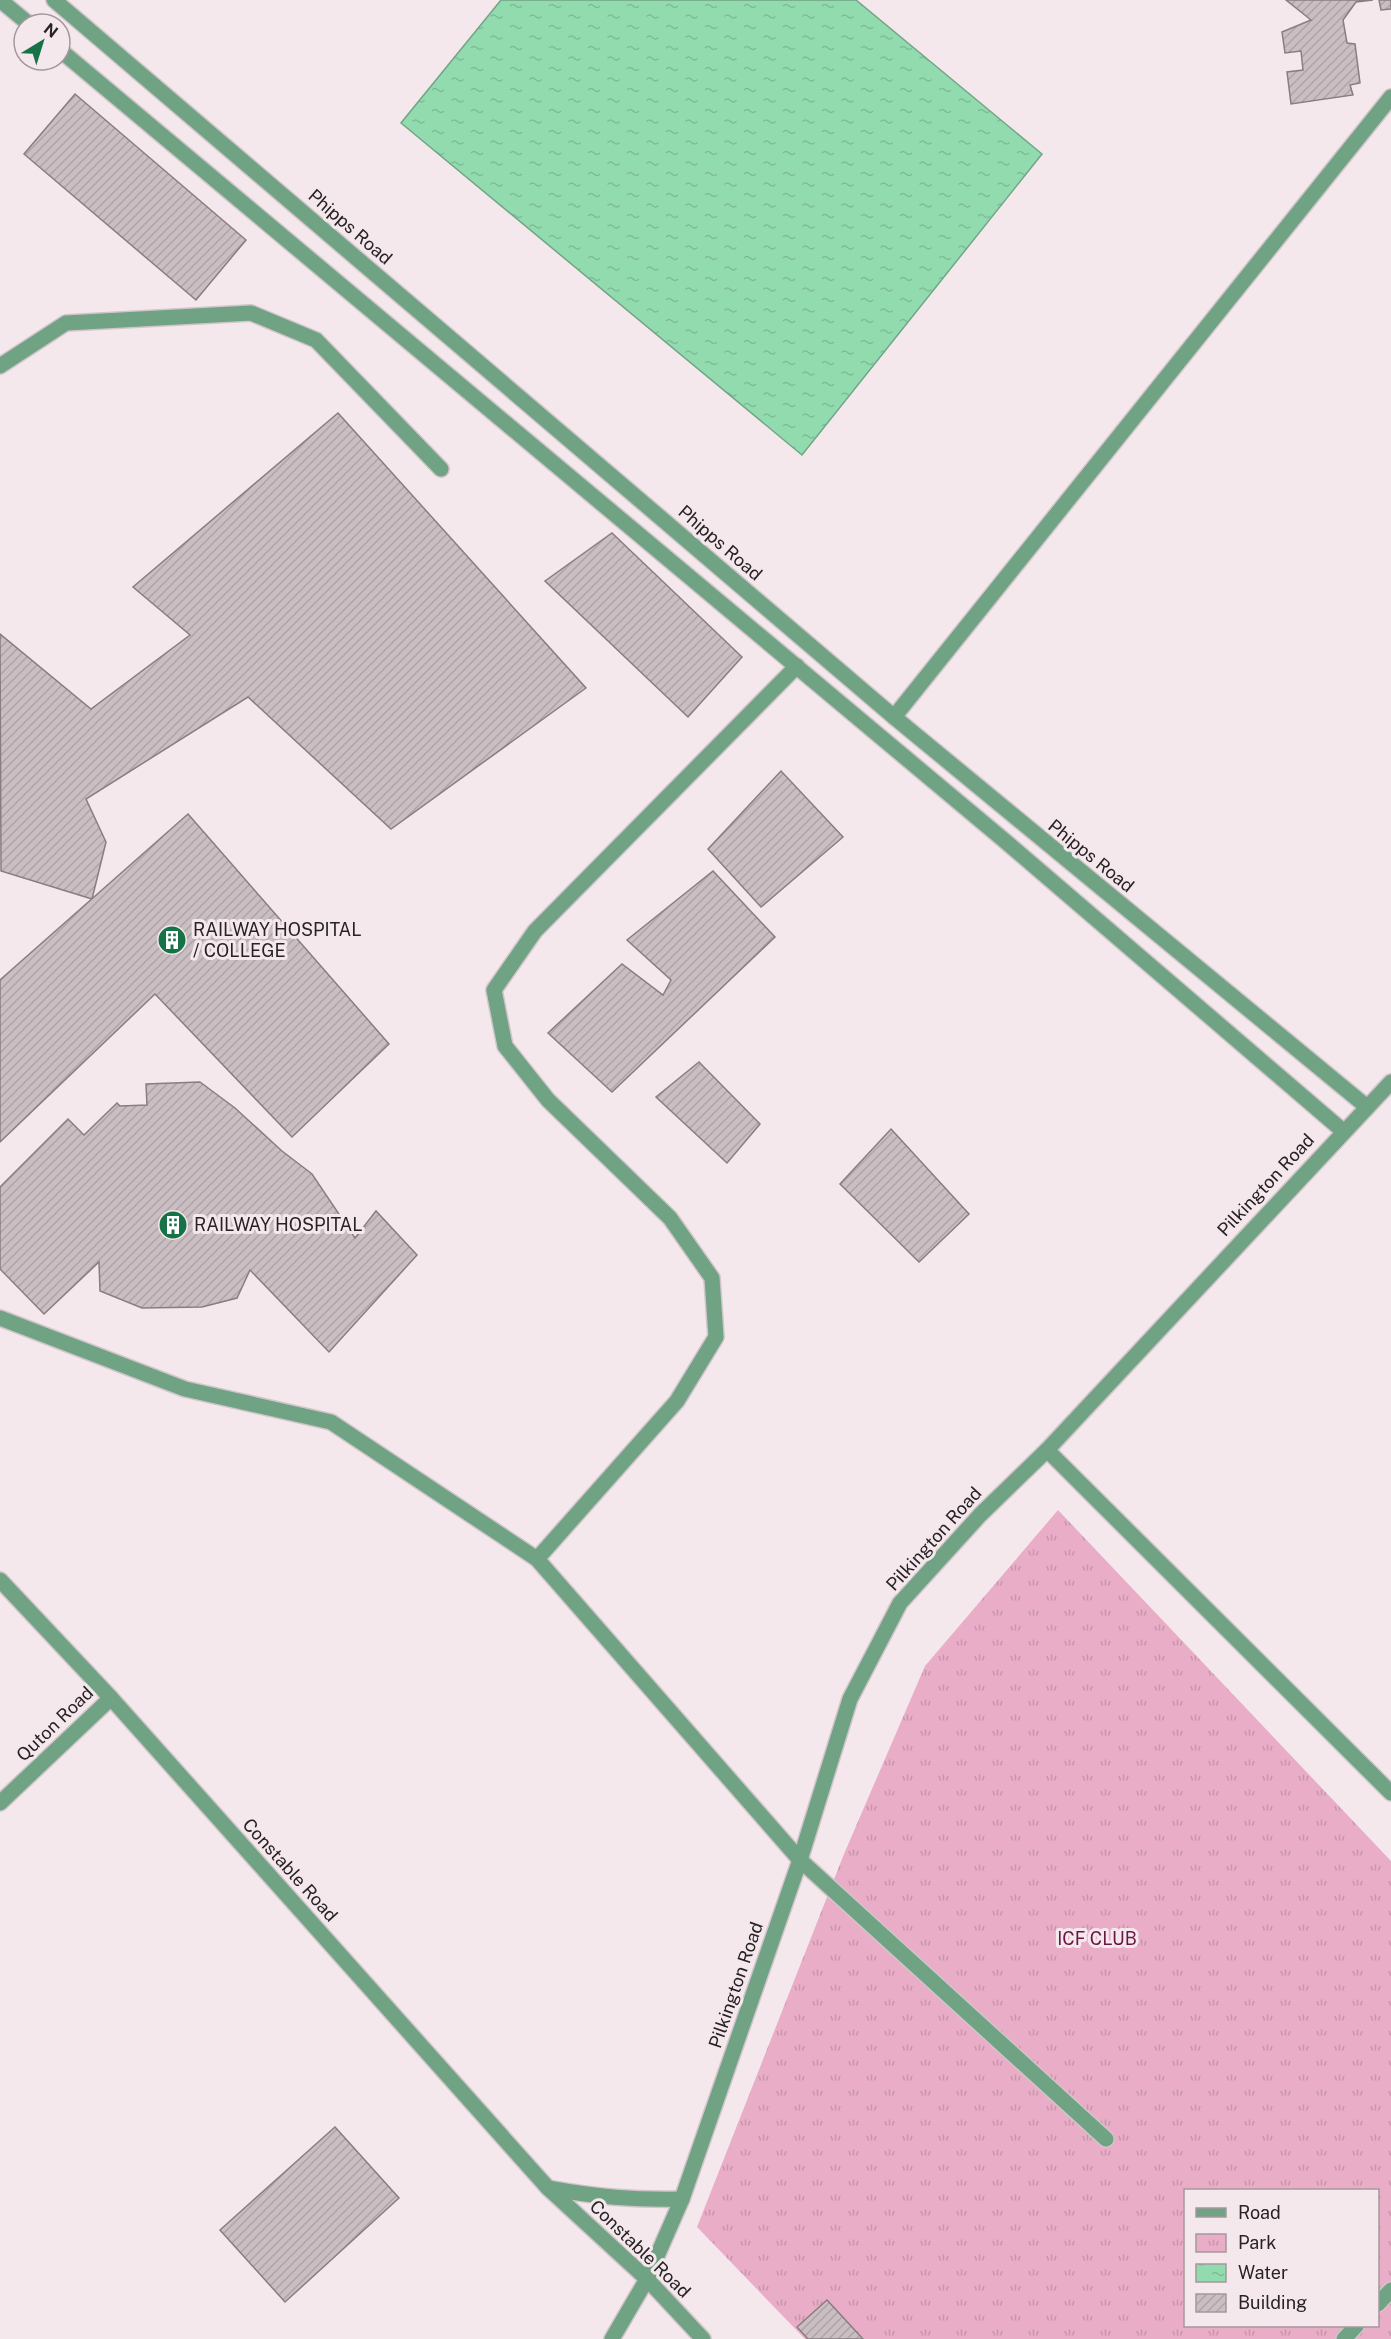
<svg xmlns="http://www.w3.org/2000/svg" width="1391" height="2339" font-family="'Public Sans',sans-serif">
  <defs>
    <pattern id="park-tufts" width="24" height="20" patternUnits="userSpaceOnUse" patternTransform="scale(1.5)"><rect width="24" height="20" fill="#e9adc7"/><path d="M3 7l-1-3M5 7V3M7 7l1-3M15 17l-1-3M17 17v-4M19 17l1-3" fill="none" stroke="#c895ab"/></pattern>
    <pattern id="water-ripples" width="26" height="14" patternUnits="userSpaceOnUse" patternTransform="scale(1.5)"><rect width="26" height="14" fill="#92dbaf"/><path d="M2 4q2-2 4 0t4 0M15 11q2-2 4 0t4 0" fill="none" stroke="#7ebc96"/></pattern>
    <pattern id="building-hatch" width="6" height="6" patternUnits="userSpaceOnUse" patternTransform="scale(1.5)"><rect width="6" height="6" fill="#cabec3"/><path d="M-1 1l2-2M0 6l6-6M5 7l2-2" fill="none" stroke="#aea3a7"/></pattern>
  </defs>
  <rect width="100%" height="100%" fill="#f5e8ed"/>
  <path fill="url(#park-tufts)" fill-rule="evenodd" d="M 1058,1510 L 1391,1861 L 1391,2339 L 805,2339 L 697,2227 L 844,1854 L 925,1666 ZM 1186,2190 L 1378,2190 L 1378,2326 L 1186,2326 Z"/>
  <polygon fill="url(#water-ripples)" stroke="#72a486" stroke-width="1.5" points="501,0 856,0 1042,154 802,455 401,123"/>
  <g fill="url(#building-hatch)" stroke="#887d81" stroke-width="1.5">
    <polygon points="1286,0 1373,0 1356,2 1343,20 1347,43 1355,44 1360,83 1350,85 1353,95 1291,104 1287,72 1303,70 1301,51 1285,53 1282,32 1311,20"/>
    <polygon points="1379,0 1391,0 1391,9 1381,10"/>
    <polygon points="75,94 246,240 196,300 24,154"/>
    <polygon points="338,413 586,688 391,829 248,697 86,799 106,842 92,899 1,871 0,634 91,709 190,635 133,587"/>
    <polygon points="612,533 742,657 688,717 545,581"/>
    <polygon points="781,771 843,837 761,907 708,849"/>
    <polygon points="188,814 389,1044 292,1137 155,994 0,1142 0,980"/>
    <polygon points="713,871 775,937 612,1092 548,1033 622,964 663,995 671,980 627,940"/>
    <polygon points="699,1062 760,1124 727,1163 656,1097"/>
    <polygon points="200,1082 235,1108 282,1151 312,1174 355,1238 376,1211 417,1255 329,1352 250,1270 237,1298 202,1307 142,1308 100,1291 99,1262 44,1314 0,1269 0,1187 68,1119 84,1135 117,1103 120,1106 147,1105 146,1084"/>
    <polygon points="891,1129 969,1214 919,1262 840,1184"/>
    <polygon points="335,2127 399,2198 285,2302 220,2230"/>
    <polygon points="827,2300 863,2339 808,2339 797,2327"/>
  </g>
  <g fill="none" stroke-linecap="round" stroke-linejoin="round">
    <g stroke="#d0c5c9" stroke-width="18">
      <g id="minor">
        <polyline points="0,0 29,24"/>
        <polyline points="54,0 894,717 1367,1107"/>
        <polyline points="60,50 1005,841 1343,1131"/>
        <polyline points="0,366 66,323 251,313 316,340 441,469"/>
        <polyline points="894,717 1391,97"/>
        <polyline points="0,1318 185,1389 331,1422 537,1559 800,1860 1106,2139"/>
        <polyline points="1047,1450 1391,1793"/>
        <polyline points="537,1559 677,1401 716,1337 712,1278 670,1218 548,1100 505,1046 494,990 535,931 797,666"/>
        <polyline points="0,1580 111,1698 548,2188 647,2279 703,2339"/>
        <polyline points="0,1803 111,1698"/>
        <path d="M 548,2188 C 597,2197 633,2200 682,2199"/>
        <polyline points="1378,2304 1391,2290"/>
        <polyline points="612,2339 647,2279 682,2199 800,1860 850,1699 900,1603 980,1515 1047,1450 1391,1082"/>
        <polyline points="1344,2339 1356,2326"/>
      </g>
    </g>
    <use href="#minor" stroke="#70a284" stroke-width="15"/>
  </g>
  <defs>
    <g id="building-disc" transform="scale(1.5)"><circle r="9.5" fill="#167347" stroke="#f5e8ed"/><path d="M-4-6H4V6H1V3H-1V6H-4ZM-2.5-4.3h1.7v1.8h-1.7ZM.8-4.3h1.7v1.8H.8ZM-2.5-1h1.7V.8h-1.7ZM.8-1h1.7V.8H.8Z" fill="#fff"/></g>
  </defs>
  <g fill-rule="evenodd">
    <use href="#building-disc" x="172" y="940"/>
    <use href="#building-disc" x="173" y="1225"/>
  </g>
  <g text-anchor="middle" stroke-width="6" stroke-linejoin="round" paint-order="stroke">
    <g font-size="18" fill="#272325" stroke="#f5e8ed">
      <text transform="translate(350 227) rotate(41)" y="6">Phipps Road</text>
      <text transform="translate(720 543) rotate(41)" y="6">Phipps Road</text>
      <text transform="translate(1091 856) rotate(39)" y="6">Phipps Road</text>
      <text transform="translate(1266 1185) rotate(-47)" y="6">Pilkington Road</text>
      <text transform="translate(934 1539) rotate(-48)" y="6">Pilkington Road</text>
      <text transform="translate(55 1724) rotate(-44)" y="6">Quton Road</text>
      <text transform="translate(290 1870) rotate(48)" y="6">Constable Road</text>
      <text transform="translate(736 1985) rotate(-71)" y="6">Pilkington Road</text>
      <text transform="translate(640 2249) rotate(44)" y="6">Constable Road</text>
    </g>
    <g font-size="18" fill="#272325" stroke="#f5e8ed" text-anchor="start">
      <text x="193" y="936">RAILWAY HOSPITAL<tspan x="193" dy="21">/ COLLEGE</tspan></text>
      <text x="194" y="1231">RAILWAY HOSPITAL</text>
    </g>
    <g font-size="18" fill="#6a1645" stroke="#f5e8ed">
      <text x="1097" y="1945">ICF CLUB</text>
    </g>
  </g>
  <rect x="1184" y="2189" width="195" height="138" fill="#f5e8ed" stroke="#a3999d" stroke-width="1.5"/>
  <rect x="1196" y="2208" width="30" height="9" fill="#70a284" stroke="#a3999d" stroke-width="1.5"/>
  <text x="1238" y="2219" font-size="18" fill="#272325">Road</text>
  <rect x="1196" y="2234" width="30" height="18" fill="url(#park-tufts)" stroke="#a3999d" stroke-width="1.5"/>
  <text x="1238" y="2249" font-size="18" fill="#272325">Park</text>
  <rect x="1196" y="2264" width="30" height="18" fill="url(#water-ripples)" stroke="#a3999d" stroke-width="1.5"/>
  <text x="1238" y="2279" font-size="18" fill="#272325">Water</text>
  <rect x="1196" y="2294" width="30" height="18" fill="url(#building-hatch)" stroke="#a3999d" stroke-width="1.5"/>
  <text x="1238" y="2309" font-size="18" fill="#272325">Building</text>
  <g transform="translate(42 42) rotate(38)"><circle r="28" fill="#f5e8ed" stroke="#a3999d" stroke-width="1.5"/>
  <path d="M0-4.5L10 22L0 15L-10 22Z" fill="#167347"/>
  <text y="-9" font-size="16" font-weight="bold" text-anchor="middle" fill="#272325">N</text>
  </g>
</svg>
